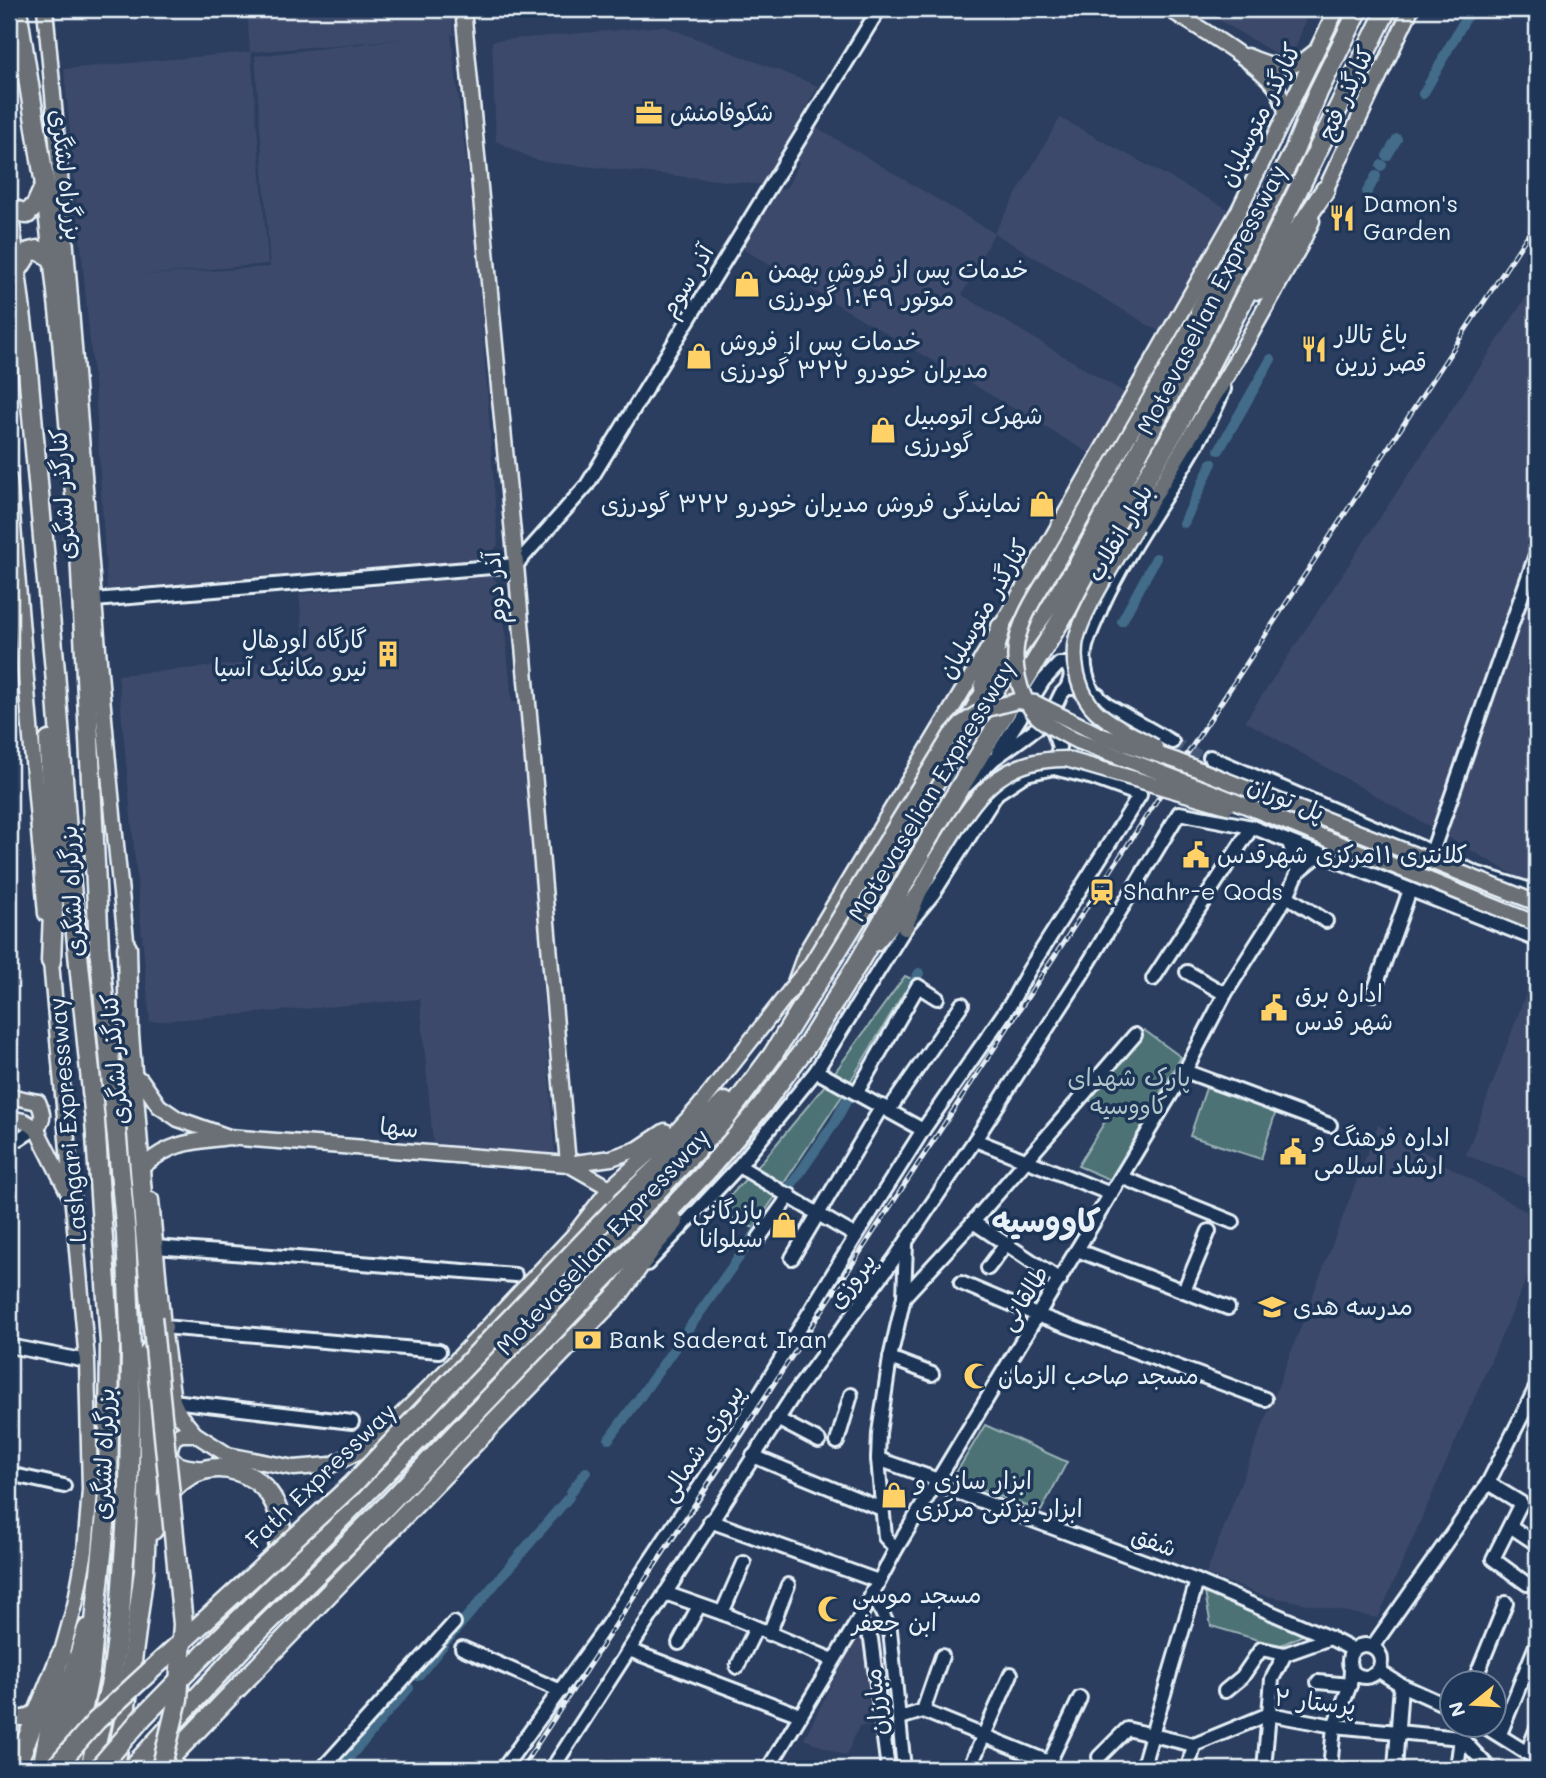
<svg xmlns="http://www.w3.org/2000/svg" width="1546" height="1778" font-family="Mali,'Playpen Sans Arabic',sans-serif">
  <rect width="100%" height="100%" fill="#2b3e60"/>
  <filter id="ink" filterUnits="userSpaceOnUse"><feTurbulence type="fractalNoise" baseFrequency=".0143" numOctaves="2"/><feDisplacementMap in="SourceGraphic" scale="14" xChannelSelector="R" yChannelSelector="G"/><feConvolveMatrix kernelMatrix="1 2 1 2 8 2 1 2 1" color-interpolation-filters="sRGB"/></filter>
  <g filter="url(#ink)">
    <g fill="#3c496b" fill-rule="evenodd">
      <path d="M 247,9 L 452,9 L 454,34 L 451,35 L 477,249 L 498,545 L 485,559 L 107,589 L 96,404 L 64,69 L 250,52 ZM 403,39 L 255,56 L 270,267 L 145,275 L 268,264 L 251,52 Z"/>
      <polygon points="1201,9 1309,9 1296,47 1276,54"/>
      <polygon points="664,26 818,86 764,185 545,162 533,159 496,141 492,41"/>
      <polygon points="1060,118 1228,209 1160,332 994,233 962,295 1125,393 1089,453 743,249 778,191 787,187 799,163 794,159 814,126 994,233"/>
      <polygon points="1537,281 1537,888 1245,721"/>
      <polygon points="492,576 501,588 512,702 521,701 555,1156 433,1143 420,999 150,1022 118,675 305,658 299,594"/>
      <polygon points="1537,964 1537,1182 1466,1155"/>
      <polygon points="1378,1125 1537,1218 1537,1255 1378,1618 1262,1595 1206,1574"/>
      <polygon points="857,1634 862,1637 871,1725 859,1726 846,1756 804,1739"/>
    </g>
    <g fill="#4d7274" stroke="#9ab2b6" stroke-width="2">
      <polygon points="905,976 912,979 850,1082 835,1072"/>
      <polygon points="1144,1030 1181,1057 1111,1180 1078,1166 1110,1113 1087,1099"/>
      <polygon points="825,1085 844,1093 754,1228 716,1211 765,1158"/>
      <polygon points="1206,1088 1276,1111 1261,1159 1190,1136"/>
      <polygon points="985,1425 1067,1462 1041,1511 962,1483 956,1473"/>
      <polygon points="1205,1593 1303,1635 1279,1646 1211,1626"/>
    </g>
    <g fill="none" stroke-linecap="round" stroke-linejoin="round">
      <g stroke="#426c89" stroke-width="10">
        <polyline points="1443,58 1471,9"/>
        <polyline points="1423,94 1441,63"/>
        <polyline points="1387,156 1397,139"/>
        <polyline points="1381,166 1382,165"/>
        <polyline points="1367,192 1376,176"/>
        <polyline points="1219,450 1271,359"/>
        <polyline points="1184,523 1212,463"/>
        <polyline points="1122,621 1156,558"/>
        <polyline points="909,991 919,973"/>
        <polyline points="835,1122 849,1096"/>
        <polyline points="790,1187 833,1125"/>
        <polyline points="640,1397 759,1229"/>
        <polyline points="609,1439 637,1401"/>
        <polyline points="571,1492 586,1472"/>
        <polyline points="448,1639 569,1497"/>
        <polyline points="418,1676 444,1644"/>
        <polyline points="387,1713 409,1688"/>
        <polyline points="362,1743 384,1716"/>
        <polyline points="343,1765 358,1747"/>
      </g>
      <polyline stroke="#475977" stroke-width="12" stroke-dasharray="12 6" stroke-linecap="butt" points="1172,742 1207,760"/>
      <g stroke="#e8f1f8" stroke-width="18">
        <g id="minor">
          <polyline points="94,600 516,565 587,485 879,9"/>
          <path d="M 1098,695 L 1093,693 C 1086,678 1082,662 1086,646 C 1090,632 1097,619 1102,606 C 1136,530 1193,466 1224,389"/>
          <path d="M 998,753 L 1043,681 L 1059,664 L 1066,664 C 1073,673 1071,678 1067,688"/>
          <polyline points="1210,757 1432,852 1476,873 1537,892"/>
          <polyline points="966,786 994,759 1049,719 1053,721"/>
          <polyline points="1289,842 1298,872"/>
          <polyline points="1432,852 1537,552"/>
          <polyline points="1287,896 1326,921"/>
          <polyline points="1187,972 1225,994"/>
          <polyline points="1153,979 1252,827"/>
          <polyline points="1373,994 1410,890"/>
          <polyline points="816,1071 923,1130"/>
          <polyline points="1185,1071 1330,1125"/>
          <polyline points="857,1092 918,986 937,998"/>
          <polyline points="889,1110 962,1004"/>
          <polyline points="9,1137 19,1139 36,1128"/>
          <polyline points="975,1140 1111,1194"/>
          <path d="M 739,1166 C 778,1189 816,1214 856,1236"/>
          <polyline points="1121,1177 1233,1222"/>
          <polyline points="973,1222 1060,1280"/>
          <polyline points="759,1238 790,1195"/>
          <polyline points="156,1247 515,1275"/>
          <polyline points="1077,1250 1228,1308"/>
          <polyline points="792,1258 882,1106"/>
          <polyline points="647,1264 739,1166 816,1071 905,928 933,894 997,793 1026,774 1054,768 1059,747 1049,719 1061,694 1067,688 1074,688 1093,693 1109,706 1172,742"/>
          <polyline points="988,1268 1006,1244"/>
          <polyline points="961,1283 1037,1315 1265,1399"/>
          <polyline points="1184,1291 1209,1231"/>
          <polyline points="904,1297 973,1222 1135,1035"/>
          <polyline points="163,1327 439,1351"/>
          <polyline points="9,1346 87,1361"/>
          <polyline points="890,1358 932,1374"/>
          <polyline points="173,1401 352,1422"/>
          <polyline points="777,1419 819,1441"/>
          <polyline points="837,1442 851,1395"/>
          <polyline points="753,1456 882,1509"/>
          <polyline points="878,1459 938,1480"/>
          <polyline points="9,1474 64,1486"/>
          <polyline points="1488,1483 1521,1503 1493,1559 1527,1584"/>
          <polyline points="935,1484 1197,1581 1330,1638 1353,1650"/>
          <polyline points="710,1521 878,1581"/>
          <polyline points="1510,1526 1537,1544"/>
          <polyline points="896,1549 885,1537 878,1459 879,1433 890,1358 904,1297 906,1244"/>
          <polyline points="1537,1588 1537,1589"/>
          <polyline points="872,1592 890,1630 904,1769"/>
          <polyline points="665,1593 722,1613 833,1660"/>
          <polyline points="722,1613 744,1563"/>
          <polyline points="859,1619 871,1639 888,1769"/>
          <polyline points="769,1634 788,1585"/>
          <polyline points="679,1643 699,1606"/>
          <circle cx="1365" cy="1661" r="16"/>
          <polyline points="1373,1646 1488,1483 1537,1386"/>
          <polyline points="462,1648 561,1691"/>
          <polyline points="629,1650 800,1715"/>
          <polyline points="737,1667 756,1628"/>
          <polyline points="1379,1671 1401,1685 1452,1708"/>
          <polyline points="1318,1682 1350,1685"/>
          <polyline points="1473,1684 1506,1603"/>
          <polyline points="1225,1691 1242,1677 1261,1649 1285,1654"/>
          <polyline points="923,1711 942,1656"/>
          <polyline points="900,1718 923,1711 1049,1762"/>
          <polyline points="1484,1726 1537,1759"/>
          <polyline points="1500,1734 1537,1643"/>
          <polyline points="1527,1753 1537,1728"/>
          <polyline points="169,1756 181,1769"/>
          <polyline points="1099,1757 1127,1729 1194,1745 1269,1714 1334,1726 1461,1738 1490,1769"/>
          <polyline points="322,1769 454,1623"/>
          <polyline points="503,1769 606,1627 742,1423 856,1236 923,1130 1011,1003 1029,970 1140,795 1093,778 1054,768"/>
          <polyline points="552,1769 796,1391 895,1258 975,1140 1082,974 1179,813 1252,827 1537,940"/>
          <polyline points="768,1769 859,1619 896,1549 1185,1071 1225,994 1287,896 1298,872 1321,853"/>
          <polyline points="969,1769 1011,1674"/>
          <polyline points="1046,1769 1080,1698"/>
          <polyline points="1142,1769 1197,1581"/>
          <polyline points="1188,1769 1194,1745"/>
          <polyline points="1264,1769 1272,1679 1285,1654 1330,1638"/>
          <polyline points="1330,1769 1334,1726 1350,1685 1351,1670"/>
          <polyline points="1395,1769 1401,1685"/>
          <polyline points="1457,1769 1461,1738"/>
        </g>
      </g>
      <g stroke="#e8f1f8" stroke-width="19">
        <g id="major">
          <path d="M 45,9 C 76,325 92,642 128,957"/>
          <polyline points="463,9 516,565 568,1164"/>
          <path d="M 1169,9 C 1197,27 1260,63 1278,90 C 1281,96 1283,104 1286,110"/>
          <path d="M 1247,56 C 1275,68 1291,73 1315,52"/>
          <polyline points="1321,199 1411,9"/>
          <polyline points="9,479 46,914"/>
          <polyline points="1136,526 1235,362 1300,246 1312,221"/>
          <polyline points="1059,558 1200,311"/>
          <polyline points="905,928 919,893 936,861"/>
          <polyline points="876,943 919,893"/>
          <polyline points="141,1080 159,1106 178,1119 226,1136"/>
          <polyline points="9,1096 38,1102"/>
          <polyline points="9,1118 24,1121 36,1128"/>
          <polyline points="36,1128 70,1196"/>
          <path d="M 36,1128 C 45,1120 43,1113 38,1102"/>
          <path d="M 146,1164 C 173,1141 194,1142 228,1137 L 568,1164 L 611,1158 L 638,1149 L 665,1131"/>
          <polyline points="568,1164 610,1188"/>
          <polyline points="151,1200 163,1327 173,1401 180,1416 195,1434 228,1455 294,1468 331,1465 366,1448 392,1424 452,1365 573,1236 610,1188 646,1156 673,1135 698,1108 789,992 794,985 806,952 1001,627 1239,210 1337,9"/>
          <path d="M 195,1434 L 181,1434 L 174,1438 C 160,1465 184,1467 204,1469"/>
          <polyline points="9,1718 25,1718 39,1710"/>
          <polyline points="9,1736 16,1750 18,1764"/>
          <polyline points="40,1769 61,1655 75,1605 85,1551 90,1490 87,1361 50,951"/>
        </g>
      </g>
      <g stroke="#e8f1f8" stroke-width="23">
        <g id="highway">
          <polyline points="17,9 45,185 61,328 80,551 99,947 126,1234 131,1352 129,1487 120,1615 112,1677 90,1769"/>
          <polyline points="9,208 27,214 36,205 44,187"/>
          <polyline points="9,215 27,360 55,671 71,885 95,1121 110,1343 108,1495 90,1671 71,1769"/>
          <polyline points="15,274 29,252 38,250 52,258"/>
          <polyline points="1258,290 1325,190"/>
          <polyline points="1200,311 1213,286"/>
          <polyline points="984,688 1001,627"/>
          <polyline points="49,741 54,888 51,961"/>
          <polyline points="127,948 129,1034 152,1317"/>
          <polyline points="614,1210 725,1102"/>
          <path d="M 153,1530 C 179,1422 311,1471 274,1560"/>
          <polyline points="221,1637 302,1558 514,1343 725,1119 772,1056 886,872 980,700 1077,567 1205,329 1294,151 1318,92 1359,9"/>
          <polyline points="15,1769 61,1655"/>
          <polyline points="52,1769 71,1682 87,1629"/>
          <polyline points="114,1769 124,1721 144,1571 149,1470 148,1354 163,1327"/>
          <polyline points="131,1769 248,1642 387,1505 706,1172 762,1106 808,1044 857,965 954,797 1178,425 1262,263 1387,9"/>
          <polyline points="159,1769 620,1292 656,1242 674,1222"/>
        </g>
      </g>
      <use href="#minor" stroke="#1d3557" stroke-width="12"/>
      <use href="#major" stroke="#6b6f75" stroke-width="14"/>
      <use href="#highway" stroke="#6b6f75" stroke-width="18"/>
      <g stroke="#e8f1f8" stroke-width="5">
        <polyline id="rail" points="521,1769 1537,221"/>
      </g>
      <use href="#rail" stroke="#1d3557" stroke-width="2.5" stroke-dasharray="8" stroke-linecap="butt"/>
      <g stroke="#e8f1f8" stroke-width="19" stroke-linecap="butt">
        <g id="major-bridge">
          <path d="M 1136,526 C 1120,554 1078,616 1075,646 C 1073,667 1080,696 1096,711 C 1112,726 1136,736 1155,747"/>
          <path d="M 1059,558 C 1046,581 1028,605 1020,630 C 1010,657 1017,696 1038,717 C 1049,727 1062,733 1075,740 L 1212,792 L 1537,924"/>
          <path d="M 936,861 C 970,806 992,758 1066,759 L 1227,806"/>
          <polyline points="794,985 810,966 951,735 961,724 983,710 1017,701 1035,703 1102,736 1177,761 1537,903"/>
        </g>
      </g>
      <g stroke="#e8f1f8" stroke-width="23" stroke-linecap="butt">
        <g id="highway-bridge">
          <polyline points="152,1317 183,1624 178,1699 161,1769"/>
          <polyline points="54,1769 96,1721 352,1485 614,1210"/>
          <polyline points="98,1769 142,1718 221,1637"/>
        </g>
      </g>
      <use href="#major-bridge" stroke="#6b6f75" stroke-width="14"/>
      <use href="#highway-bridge" stroke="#6b6f75" stroke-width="18"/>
    </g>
  </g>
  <defs>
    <g id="office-bare" transform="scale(2.1)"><path d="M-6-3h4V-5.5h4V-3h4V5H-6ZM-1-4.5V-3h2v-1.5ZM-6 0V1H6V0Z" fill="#ffd166" stroke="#1d3557" stroke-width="2.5" paint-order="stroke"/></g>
    <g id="restaurant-bare" transform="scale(2.1)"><path d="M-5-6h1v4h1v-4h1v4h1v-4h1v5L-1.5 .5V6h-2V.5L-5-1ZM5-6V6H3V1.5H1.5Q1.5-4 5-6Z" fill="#ffd166" stroke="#1d3557" stroke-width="2.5" paint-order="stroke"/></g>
    <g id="shop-bare" transform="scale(2.1)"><path d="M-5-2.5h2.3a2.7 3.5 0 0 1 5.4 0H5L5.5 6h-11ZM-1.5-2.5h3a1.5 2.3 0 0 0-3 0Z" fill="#ffd166" stroke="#1d3557" stroke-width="2.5" paint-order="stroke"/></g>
    <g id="building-bare" transform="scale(2.1)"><path d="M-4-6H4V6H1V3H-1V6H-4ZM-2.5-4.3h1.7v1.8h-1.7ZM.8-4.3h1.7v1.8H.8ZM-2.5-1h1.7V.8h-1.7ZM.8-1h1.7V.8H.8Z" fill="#ffd166" stroke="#1d3557" stroke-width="2.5" paint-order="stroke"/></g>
    <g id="civic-bare" transform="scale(2.1)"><path d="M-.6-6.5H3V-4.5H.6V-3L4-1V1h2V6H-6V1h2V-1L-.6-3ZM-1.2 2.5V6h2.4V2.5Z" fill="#ffd166" stroke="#1d3557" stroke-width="2.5" paint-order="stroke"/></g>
    <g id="station-bare" transform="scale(2.1)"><path d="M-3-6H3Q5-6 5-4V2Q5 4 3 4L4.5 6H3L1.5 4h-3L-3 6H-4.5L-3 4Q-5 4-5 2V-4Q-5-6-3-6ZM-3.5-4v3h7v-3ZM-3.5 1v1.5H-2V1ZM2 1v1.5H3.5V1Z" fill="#ffd166" stroke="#1d3557" stroke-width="2.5" paint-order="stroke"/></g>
    <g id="school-bare" transform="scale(2.1)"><path d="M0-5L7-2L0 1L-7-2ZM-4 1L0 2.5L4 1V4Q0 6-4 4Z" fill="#ffd166" stroke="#1d3557" stroke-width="2.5" paint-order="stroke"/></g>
    <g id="bank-bare" transform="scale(2.1)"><path d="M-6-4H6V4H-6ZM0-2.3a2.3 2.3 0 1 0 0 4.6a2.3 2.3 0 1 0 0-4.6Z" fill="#ffd166" stroke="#1d3557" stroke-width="2.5" paint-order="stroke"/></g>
    <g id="mosque-bare" transform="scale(2.1)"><path d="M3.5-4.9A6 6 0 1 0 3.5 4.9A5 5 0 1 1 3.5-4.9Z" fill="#ffd166" stroke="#1d3557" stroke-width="2.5" paint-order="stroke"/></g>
  </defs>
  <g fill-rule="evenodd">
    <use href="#office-bare" x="649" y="113"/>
    <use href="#restaurant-bare" x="1342" y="218"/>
    <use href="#shop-bare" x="747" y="284"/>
    <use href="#restaurant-bare" x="1314" y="349"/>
    <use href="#shop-bare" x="699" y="356"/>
    <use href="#shop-bare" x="883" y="430"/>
    <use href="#shop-bare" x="1042" y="504"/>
    <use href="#building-bare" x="388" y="654"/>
    <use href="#civic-bare" x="1196" y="855"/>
    <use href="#station-bare" x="1102" y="892"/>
    <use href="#civic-bare" x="1274" y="1008"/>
    <use href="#civic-bare" x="1293" y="1152"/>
    <use href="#shop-bare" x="784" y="1225"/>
    <use href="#school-bare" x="1272" y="1307"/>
    <use href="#bank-bare" x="588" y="1340"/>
    <use href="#mosque-bare" x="977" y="1376"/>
    <use href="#shop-bare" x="894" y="1495"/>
    <use href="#mosque-bare" x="831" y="1609"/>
  </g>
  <g text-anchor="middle" stroke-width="7" stroke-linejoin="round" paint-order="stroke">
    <g font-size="24" fill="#e8f1f8" stroke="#1d3557">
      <text transform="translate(1346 93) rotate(-65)" y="8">کنارگذر فتح</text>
      <text transform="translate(1260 115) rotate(-64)" y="8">کنارگذر متوسلیان</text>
      <text transform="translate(66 175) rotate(83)" y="8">بزرگراه لشگری</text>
      <text transform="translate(687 281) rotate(-59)" y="8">آذر سوم</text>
      <text transform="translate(1212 300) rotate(-63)" y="8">Motevaselian Expressway</text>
      <text transform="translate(63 494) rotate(-94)" y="8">کنارگذر لشگری</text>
      <text transform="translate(1120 533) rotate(-60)" y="8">بلوار انقلاب</text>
      <text transform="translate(495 588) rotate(-95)" y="8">آذر دوم</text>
      <text transform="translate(984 609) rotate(-60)" y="8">کنارگذر متوسلیان</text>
      <text transform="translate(932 791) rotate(-59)" y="8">Motevaselian Expressway</text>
      <text transform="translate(1286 799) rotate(22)" y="8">پل توران</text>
      <text transform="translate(72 891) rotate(-93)" y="8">بزرگراه لشگری</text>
      <text transform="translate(115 1059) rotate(-95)" y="8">کنارگذر لشگری</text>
      <text transform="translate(68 1120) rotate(-95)" y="8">Lashgari Expressway</text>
      <text transform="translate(399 1128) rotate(5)" y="8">سها</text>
      <text transform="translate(603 1242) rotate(-47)" y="8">Motevaselian Expressway</text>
      <text transform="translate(852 1281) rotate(-53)" y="8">پیروزی</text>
      <text transform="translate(1024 1298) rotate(-58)" y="8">طالقانی</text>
      <text transform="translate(702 1443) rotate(-57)" y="8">پیروزی شمالی</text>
      <text transform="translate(104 1454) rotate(-88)" y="8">بزرگراه لشگری</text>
      <text transform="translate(321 1476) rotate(-44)" y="8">Fath Expressway</text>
      <text transform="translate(1154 1542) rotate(20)" y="8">شفق</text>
      <text transform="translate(876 1702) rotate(-96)" y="8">مبارزان</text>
      <text transform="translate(1315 1702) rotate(7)" y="8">پرستار ۲</text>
    </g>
    <g font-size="24" fill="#e8f1f8" stroke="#1d3557" text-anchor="start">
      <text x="670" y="121">شکوفامنش</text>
      <text x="1363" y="212">Damon's<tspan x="1363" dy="28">Garden</tspan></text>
      <text x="768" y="278">خدمات پس از فروش بهمن<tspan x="768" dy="28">موتور ۱۰۴۹ گودرزی</tspan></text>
      <text x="1335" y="343">باغ تالار<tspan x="1335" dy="28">قصر زرین</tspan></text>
      <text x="720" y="350">خدمات پس از فروش<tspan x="720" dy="28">مدیران خودرو ۳۲۲ گودرزی</tspan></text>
      <text x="904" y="424">شهرک اتومبیل<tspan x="904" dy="28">گودرزی</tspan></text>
      <text x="1021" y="512" text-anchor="end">نمایندگی فروش مدیران خودرو ۳۲۲ گودرزی</text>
      <text x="367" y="648" text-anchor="end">گارگاه اورهال<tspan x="367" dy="28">نیرو مکانیک آسیا</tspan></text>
      <text x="1217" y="863">کلانتری ۱۱مرکزی شهرقدس</text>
      <text x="1123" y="900">Shahr-e Qods</text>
      <text x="1295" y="1002">اداره برق<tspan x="1295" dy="28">شهر قدس</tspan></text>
      <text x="1314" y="1146">اداره فرهنگ و<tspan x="1314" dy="28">ارشاد اسلامی</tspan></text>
      <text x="763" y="1219" text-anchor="end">بازرگانی<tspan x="763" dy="28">سیلوانا</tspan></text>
      <text x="1293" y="1315">مدرسه هدی</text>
      <text x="609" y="1348">Bank Saderat Iran</text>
      <text x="998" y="1384">مسجد صاحب الزمان</text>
      <text x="915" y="1489">ابزار سازی و<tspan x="915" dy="28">ابزار تیزکنی مرکزی</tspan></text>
      <text x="852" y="1603">مسجد موسی<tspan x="852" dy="28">ابن جعفر</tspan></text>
    </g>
    <g font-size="24" fill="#b2c5ca" stroke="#1d3557">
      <text x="1129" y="1086">پارک شهدای<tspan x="1129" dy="28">کاووسیه</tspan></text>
    </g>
    <g font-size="32" font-weight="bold" fill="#e8f1f8" stroke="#1d3557">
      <text x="1046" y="1232">کاووسیه</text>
    </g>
  </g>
  <rect width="1546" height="1778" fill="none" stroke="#1d3557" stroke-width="35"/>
  <rect x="18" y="18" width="1511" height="1743" fill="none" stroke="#e8f1f8" stroke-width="2.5" filter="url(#ink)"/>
  <g transform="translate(1473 1704) rotate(252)"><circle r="33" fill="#1d3557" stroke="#6e8097" stroke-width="2"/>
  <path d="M0-5L12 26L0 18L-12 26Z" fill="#ffd166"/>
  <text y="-10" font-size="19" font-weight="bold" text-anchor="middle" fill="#e8f1f8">N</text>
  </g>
</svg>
